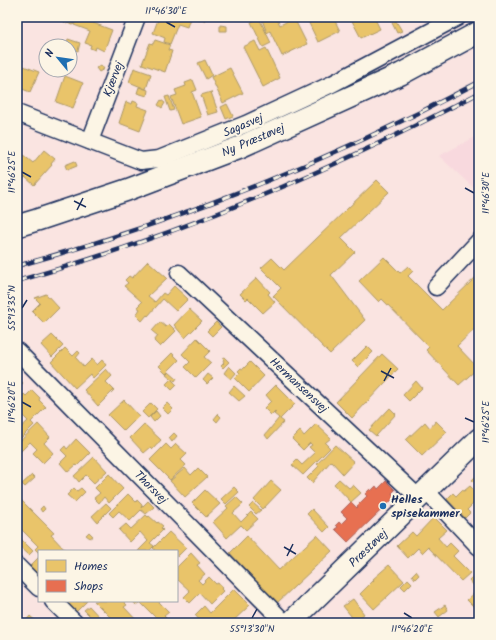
<svg xmlns="http://www.w3.org/2000/svg" width="496" height="640" font-family="Kalam,sans-serif">
  <rect width="100%" height="100%" fill="#fae4e1"/>
  <filter id="ink" filterUnits="userSpaceOnUse"><feTurbulence type="fractalNoise" baseFrequency=".025" numOctaves="2"/><feDisplacementMap in="SourceGraphic" scale="8" xChannelSelector="R" yChannelSelector="G"/><feConvolveMatrix kernelMatrix="1 2 1 2 8 2 1 2 1" color-interpolation-filters="sRGB"/></filter>
  <g filter="url(#ink)">
    <polygon fill="#f8d9de" points="479,135 479,193 439,156"/>
    <g fill="#e9c46a" stroke="#ab9766">
      <polygon points="66,17 76,18 73,25 64,22"/>
      <polygon points="77,17 112,30 104,51 96,47 95,50 90,48 91,45 85,43 90,31 74,25"/>
      <polygon points="95,17 116,17 115,22 106,18 105,21"/>
      <polygon points="159,17 188,17 190,18 187,27 178,24 170,44 164,42 165,38 153,33"/>
      <polygon points="193,17 206,17 204,21"/>
      <polygon points="261,17 276,17 280,25 294,18 307,44 282,56 270,31 267,33"/>
      <polygon points="306,17 333,17 340,31 318,42"/>
      <polygon points="350,17 374,17 380,29 361,38"/>
      <polygon points="259,18 271,43 263,47 251,22"/>
      <polygon points="396,21 402,31 397,33 392,23"/>
      <polygon points="220,25 227,26 227,31 220,31"/>
      <polygon points="68,39 80,43 78,51 70,48 70,46 66,46"/>
      <polygon points="155,40 170,45 168,50 172,51 165,72 142,64 150,43 153,44"/>
      <polygon points="255,41 260,51 266,48 280,78 263,87 243,47"/>
      <polygon points="52,43 58,45 58,46 50,46"/>
      <polygon points="17,53 20,54 18,58 23,60 21,65 39,72 30,92 17,87"/>
      <polygon points="205,60 212,75 206,79 198,63"/>
      <polygon points="101,65 104,69 99,72 96,68"/>
      <polygon points="134,68 151,74 146,89 129,82"/>
      <polygon points="230,68 243,93 223,103 211,77"/>
      <polygon points="65,76 83,83 73,108 56,102"/>
      <polygon points="193,80 197,90 192,92 201,117 181,124 171,97 177,95 175,90 186,86 185,83"/>
      <polygon points="139,87 148,90 147,96 137,93"/>
      <polygon points="211,92 218,112 208,115 201,95"/>
      <polygon points="169,96 174,110 170,111 165,97"/>
      <polygon points="161,100 165,103 162,108 158,105"/>
      <polygon points="133,101 138,103 137,106 148,110 140,131 119,123 126,102 132,104"/>
      <polygon points="227,104 233,116 226,119 221,107"/>
      <polygon points="44,150 55,159 51,164 52,165 34,185 25,177 22,181 17,177 17,158 18,158 22,154 33,163"/>
      <polygon points="75,161 77,166 67,170 65,165"/>
      <polygon points="377,180 389,192 341,238 355,252 331,275 365,320 330,354 273,296 281,288 261,268 272,258 284,270"/>
      <polygon points="384,257 400,273 408,266 413,271 408,276 442,310 478,275 479,276 479,325 457,346 478,368 459,385 426,350 429,347 382,299 379,302 359,281"/>
      <polygon points="148,261 167,278 148,296 155,302 163,293 166,295 174,286 188,299 176,311 163,299 148,316 147,315 142,321 136,315 140,309 137,307 142,302 124,286 128,283 125,280 129,276 132,278"/>
      <polygon points="257,278 270,292 268,294 275,302 263,313 248,298 246,300 240,294"/>
      <polygon points="46,294 59,308 44,323 32,311 40,303 35,298"/>
      <polygon points="189,309 202,321 185,338 174,325"/>
      <polygon points="160,322 166,327 169,324 176,331 160,347 154,341 158,336 152,331"/>
      <polygon points="216,322 221,327 212,336 207,331"/>
      <polygon points="52,335 63,346 52,357 41,345"/>
      <polygon points="197,338 210,351 204,357 211,363 196,378 185,367 190,362 182,354"/>
      <polygon points="367,346 373,352 358,367 352,361"/>
      <polygon points="65,348 73,356 78,351 80,353 76,358 84,367 92,359 97,365 102,360 106,365 93,378 90,374 75,388 51,362"/>
      <polygon points="172,353 179,360 166,373 159,366"/>
      <polygon points="382,354 398,369 352,418 336,402"/>
      <polygon points="224,357 229,362 223,368 221,366 224,363 223,362 224,360 222,358"/>
      <polygon points="250,362 264,376 249,392 235,378 240,373 238,371 241,368 243,369"/>
      <polygon points="229,366 236,373 231,379 224,373"/>
      <polygon points="106,369 112,376 106,382 114,390 98,406 84,390"/>
      <polygon points="169,371 177,378 175,381 166,374"/>
      <polygon points="208,374 213,378 207,384 203,380"/>
      <polygon points="17,377 23,383 17,389"/>
      <polygon points="171,379 177,385 172,390 166,384"/>
      <polygon points="416,381 422,388 409,401 403,395"/>
      <polygon points="276,385 295,404 280,419 284,422 268,439 265,435 279,418 274,414 276,412 275,411 271,415 264,408 271,401 266,395"/>
      <polygon points="234,386 245,396 239,401 229,392"/>
      <polygon points="32,390 40,398 39,400 46,407 31,422 34,425 17,442 17,431 28,421 17,410 17,405 20,402 18,400 24,394 26,396"/>
      <polygon points="124,400 139,416 124,431 108,415"/>
      <polygon points="151,403 157,409 148,418 142,412"/>
      <polygon points="167,403 173,409 168,414 162,408"/>
      <polygon points="390,408 396,414 376,436 369,430"/>
      <polygon points="156,411 160,416 154,422 150,417"/>
      <polygon points="218,414 221,417 217,422 214,419"/>
      <polygon points="436,421 447,432 422,456 406,440 425,422 430,428"/>
      <polygon points="38,424 50,437 44,443 53,453 43,463 33,453 37,449 30,442 17,455 17,444"/>
      <polygon points="144,424 161,440 153,449 151,447 144,453 130,438"/>
      <polygon points="316,424 331,438 325,443 330,448 303,475 292,465 297,460 302,465 315,453 309,447 312,445 310,443 303,450 292,439 300,431 304,436"/>
      <polygon points="174,433 177,436 172,442 169,438"/>
      <polygon points="76,439 90,453 77,466 76,465 68,472 60,463 67,456 61,450 65,446 67,449"/>
      <polygon points="166,444 171,449 176,444 187,454 181,460 186,465 170,480 150,460"/>
      <polygon points="335,445 354,462 343,474 331,461 312,483 307,478 319,466 317,464"/>
      <polygon points="17,457 21,461 17,465 18,466 17,467"/>
      <polygon points="94,457 107,471 94,483 86,475 79,482 74,476"/>
      <polygon points="185,468 191,475 198,468 207,477 185,497 170,481"/>
      <polygon points="479,473 479,487 472,480"/>
      <polygon points="109,474 123,489 109,503 104,497 99,503 94,498 100,493 95,488"/>
      <polygon points="32,475 35,478 25,487 22,484"/>
      <polygon points="339,479 349,488 353,485 361,493 351,502 334,484"/>
      <polygon points="271,481 281,490 263,509 254,500"/>
      <polygon points="470,486 477,493 479,491 479,506 475,502 467,510 470,513 465,518 447,499 453,493 456,496 462,490 464,491"/>
      <polygon points="234,487 239,492 226,504 221,499"/>
      <polygon points="74,488 77,491 81,488 85,492 75,502 67,495"/>
      <polygon points="205,490 220,504 206,517 192,503"/>
      <polygon points="128,494 136,502 137,500 142,505 141,508 148,501 154,507 146,514 141,510 130,521 119,511 113,517 109,513"/>
      <polygon points="18,497 54,533 51,535 66,551 39,551 39,553 35,549 38,546 18,526 17,527 17,498"/>
      <polygon points="236,497 243,504 233,513 241,522 251,512 258,519 246,530 241,525 227,538 213,522 228,508 226,506"/>
      <polygon points="106,503 111,508 97,522 92,516"/>
      <polygon points="253,503 261,510 256,514 249,507"/>
      <polygon points="43,506 45,509 42,512 40,509"/>
      <polygon points="312,509 329,527 324,532 307,514"/>
      <polygon points="146,515 148,517 149,516 157,523 158,522 163,526 161,528 163,530 150,543 154,546 149,551 138,551 148,541 140,532 130,542 119,530 126,524 131,529"/>
      <polygon points="434,517 447,530 438,538 446,547 450,543 458,551 453,556 470,573 461,581 428,547 422,553 418,548 408,558 397,546 412,532 416,536"/>
      <polygon points="89,532 93,536 90,538 86,535"/>
      <polygon points="169,532 186,548 177,557 177,551 156,551 153,548"/>
      <polygon points="17,535 33,551 29,555 17,544"/>
      <polygon points="317,535 332,551 277,603 230,553 247,536 279,570"/>
      <polygon points="191,553 200,563 197,565 205,574 198,580 202,584 209,577 216,584 218,583 222,588 221,589 223,591 210,604 200,593 190,603 184,597 190,591 178,580 177,581 177,567"/>
      <polygon points="39,557 39,584 26,570"/>
      <polygon points="389,565 404,581 374,609 360,594 374,580 373,579"/>
      <polygon points="416,571 419,575 415,579 412,575"/>
      <polygon points="477,572 479,573 479,587 478,586 476,588 469,580"/>
      <polygon points="408,579 412,583 405,590 401,586"/>
      <polygon points="234,589 250,605 231,623 198,623 201,622 195,615 204,606 210,613"/>
      <polygon points="478,590 479,590 479,612 467,600"/>
      <polygon points="353,599 364,614 355,621 343,606"/>
      <polygon points="59,601 87,601 72,616"/>
      <polygon points="94,601 123,601 127,605 124,607 139,623 110,623 108,621 111,618"/>
      <polygon points="133,601 158,601 169,612 164,616 168,620 165,623 163,623 160,620 159,621 140,602 136,605"/>
      <polygon points="445,605 448,610 439,617 435,612"/>
      <polygon points="89,606 105,623 97,623 84,610"/>
      <polygon points="30,616 38,623 24,623"/>
    </g>
    <polygon fill="#e76f51" stroke="#aa5c55" points="386,481 395,490 392,493 395,497 348,542 335,529 338,527 336,525 339,522 341,524 347,518 341,512 351,502 357,508 358,507 357,506 367,496 365,494 370,489 371,491 376,486 378,489"/>
    <g fill="none" stroke-linecap="round" stroke-linejoin="round">
      <g stroke="#1b2f5e" stroke-width="19">
        <g id="minor">
          <polyline points="17,113 141,161 159,159 246,124 332,84 458,17"/>
          <polyline points="90,141 137,17"/>
          <polyline points="179,273 419,498"/>
          <polyline points="436,287 479,241"/>
          <polyline points="17,351 285,623"/>
          <polyline points="426,491 479,547"/>
          <polyline points="17,566 39,588"/>
          <polyline points="53,601 75,623"/>
        </g>
      </g>
      <g stroke="#1b2f5e" stroke-width="24">
        <g id="tertiary">
          <polyline points="17,226 37,220 127,190 240,147 401,74 479,32"/>
          <polyline points="290,623 479,439"/>
        </g>
      </g>
      <use href="#minor" stroke="#fcf5e5" stroke-width="16"/>
      <use href="#tertiary" stroke="#fcf5e5" stroke-width="21"/>
      <g stroke="#1b2f5e" stroke-width="4.5">
        <g id="rail">
          <path d="M 17,266 C 177,222 332,160 479,82"/>
          <path d="M 17,281 C 178,236 331,171 479,93"/>
        </g>
      </g>
      <use href="#rail" stroke="#fcf5e5" stroke-width="3" stroke-dasharray="9" stroke-linecap="butt"/>
    </g>
  </g>
  <path fill="none" stroke="#1b2f5e" stroke-width="1.5" d="M 166,22 L 175,27M 22,172 L 31,177M 465,188 L 474,193M 74,201 L 86,207M 77,210 L 83,198M 22,308 L 27,300M 381,371 L 394,378M 384,381 L 391,368M 22,402 L 31,407M 465,418 L 474,422M 284,547 L 296,554M 287,556 L 293,544M 404,613 L 412,618M 252,618 L 257,609"/>
  <circle fill="#1f6fb2" stroke="#fcf5e5" stroke-width="1.5" cx="383" cy="506" r="4"/>
  <g text-anchor="middle" stroke-width="4" stroke-linejoin="round" paint-order="stroke">
    <g font-size="12" fill="#1b2f5e" stroke="#fcf5e5">
      <text transform="translate(113 79) rotate(-69)" y="4">Kjærvej</text>
      <text transform="translate(243 125) rotate(-23)" y="4">Sagasvej</text>
      <text transform="translate(253 140) rotate(-23)" y="4">Ny Præstøvej</text>
      <text transform="translate(299 385) rotate(43)" y="4">Hermansensvej</text>
      <text transform="translate(151 487) rotate(45)" y="4">Thorsvej</text>
      <text transform="translate(368 548) rotate(-44)" y="4">Præstøvej</text>
    </g>
    <g font-size="12" font-weight="bold" fill="#1b2f5e" stroke="#fcf5e5" text-anchor="start">
      <text x="391" y="503">Helles<tspan x="391" dy="14">spisekammer</tspan></text>
    </g>
  </g>
  <rect width="496" height="640" fill="none" stroke="#fcf5e5" stroke-width="44"/>
  <rect x="38" y="550" width="140" height="52" fill="#fcf5e5" stroke="#a2a6af"/>
  <rect x="46" y="560" width="20" height="12" fill="#e9c46a" stroke="#a2a6af"/>
  <text x="74" y="570" font-size="12" fill="#1b2f5e">Homes</text>
  <rect x="46" y="580" width="20" height="12" fill="#e76f51" stroke="#a2a6af"/>
  <text x="74" y="590" font-size="12" fill="#1b2f5e">Shops</text>
  <g transform="translate(58 58) rotate(299)"><circle r="19" fill="#fcf5e5" stroke="#a2a6af"/>
  <path d="M0-3L7 15L0 10L-7 15Z" fill="#1f6fb2"/>
  <text y="-6" font-size="11" font-weight="bold" text-anchor="middle" fill="#1b2f5e">N</text>
  </g>
  <rect x="22" y="22" width="452" height="596" fill="none" stroke="#1b2f5e" stroke-width="1.5"/>
  <g font-size="10" text-anchor="middle" fill="#1b2f5e">
    <text x="166" y="14">11°46'30"E</text>
    <text transform="translate(11 172) rotate(-90)" y="4">11°46'25"E</text>
    <text transform="translate(485 193) rotate(-90)" y="4">11°46'30"E</text>
    <text transform="translate(11 308) rotate(-90)" y="4">55°13'35"N</text>
    <text transform="translate(11 402) rotate(-90)" y="4">11°46'20"E</text>
    <text transform="translate(485 422) rotate(-90)" y="4">11°46'25"E</text>
    <text x="252" y="632">55°13'30"N</text>
    <text x="412" y="632">11°46'20"E</text>
  </g>
</svg>
